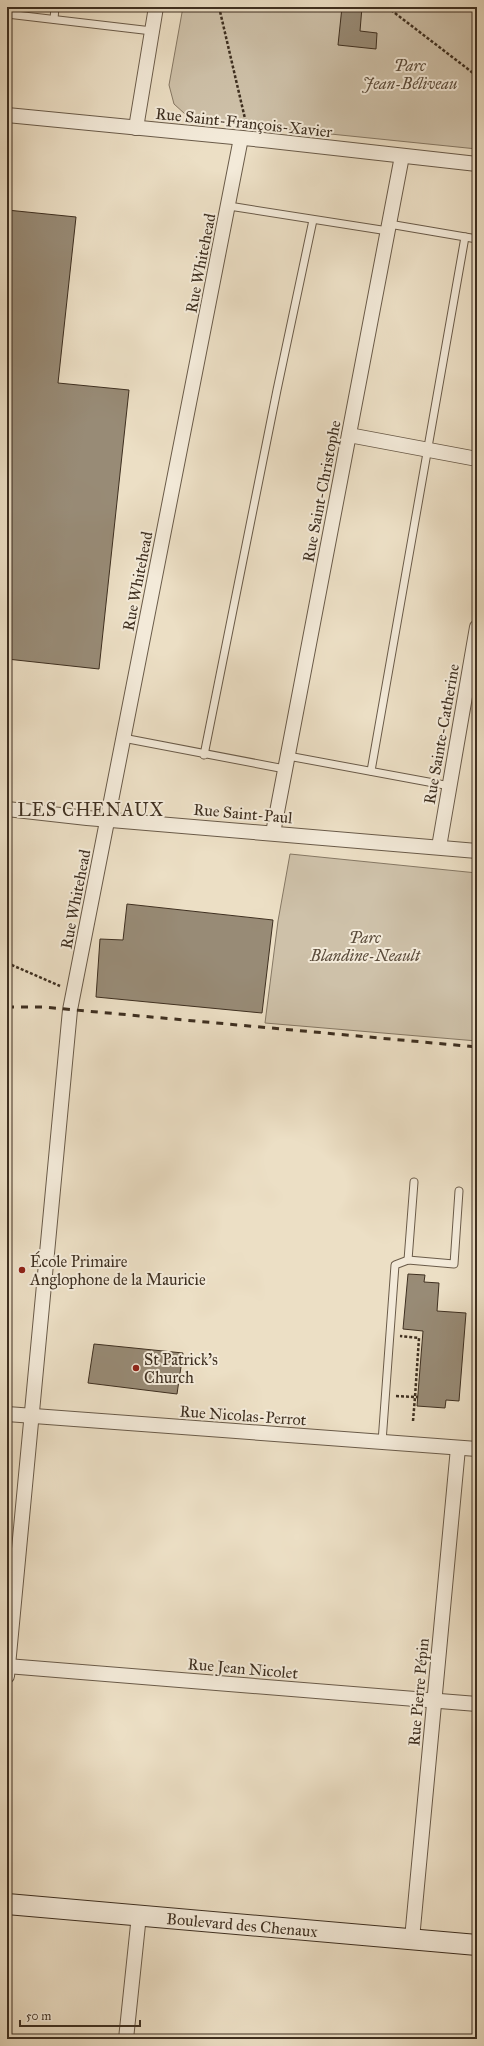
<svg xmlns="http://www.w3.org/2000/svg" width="484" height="2046" font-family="'IM FELL Great Primer',serif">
  <rect width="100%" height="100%" fill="#ecdfc5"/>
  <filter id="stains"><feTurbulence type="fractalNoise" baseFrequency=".005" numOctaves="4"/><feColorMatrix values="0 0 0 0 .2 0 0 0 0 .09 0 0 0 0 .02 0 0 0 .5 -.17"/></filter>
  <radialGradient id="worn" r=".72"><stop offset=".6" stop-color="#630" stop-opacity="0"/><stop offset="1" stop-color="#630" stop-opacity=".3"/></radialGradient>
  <g fill="#cec1a9" stroke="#867864">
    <polygon points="183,7 477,7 477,149 223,123 185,114 174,104 169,85"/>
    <polygon points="290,854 477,873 477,1041 265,1023 278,921"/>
  </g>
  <g fill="#988b76" stroke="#3e2f20">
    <polygon points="342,7 362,7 360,31 377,33 376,49 338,45"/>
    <polygon points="7,210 76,217 58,383 129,390 99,669 7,659"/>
    <polygon points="127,904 273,920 262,1013 96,997 100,939 123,940"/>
    <polygon points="408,1274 425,1275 424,1282 439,1283 437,1311 466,1313 459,1401 446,1400 445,1408 417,1406 423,1331 403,1329"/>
    <polygon points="94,1344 183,1353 177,1394 88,1383"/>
  </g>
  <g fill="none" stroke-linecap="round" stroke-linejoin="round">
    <g stroke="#6a5b49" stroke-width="9">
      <g id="lane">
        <polyline points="7,14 152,31"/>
        <polyline points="54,19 55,7"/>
        <polyline points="229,206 388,231"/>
        <polyline points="389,224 477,239"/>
        <polyline points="123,738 285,769"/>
        <polyline points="204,755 277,390 313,220"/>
        <polyline points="288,756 450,786"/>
        <polyline points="371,771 465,237"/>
        <polyline points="408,1260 414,1182"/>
        <polyline points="382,1442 395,1265 408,1260 454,1264 459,1191"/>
      </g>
    </g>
    <g stroke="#6a5b49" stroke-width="16">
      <g id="street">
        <polyline points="7,115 263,140 477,164"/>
        <polyline points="136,128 156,7"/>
        <polyline points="349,435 477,459"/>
        <polyline points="7,809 87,818 477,851"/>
        <polyline points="273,833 402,156"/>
        <polyline points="439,847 477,627"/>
        <polyline points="7,1414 477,1449"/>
        <polyline points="7,1666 477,1704"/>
        <polyline points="7,1676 70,1010 241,138"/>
        <polyline points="412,1939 458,1448"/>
        <polyline points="126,2039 139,1915"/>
      </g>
    </g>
    <g stroke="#3e2f20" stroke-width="22">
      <g id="secondary">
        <path id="s1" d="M 7,1904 L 477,1945"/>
      </g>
    </g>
    <g stroke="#3e2f20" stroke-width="2.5" stroke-dasharray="3 2" stroke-linecap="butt">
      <polyline points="219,7 246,123"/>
      <polyline points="387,7 477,76"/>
      <polyline points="7,963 60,986"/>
      <polyline points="396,1396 415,1397 419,1338 400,1336"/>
      <polyline points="413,1421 415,1397 418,1397"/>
    </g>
    <use href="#lane" stroke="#f3ead9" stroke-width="7"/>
    <use href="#street" stroke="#f3ead9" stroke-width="14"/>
    <use href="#secondary" stroke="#f3ead9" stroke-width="20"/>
    <polyline stroke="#3e2f20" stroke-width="3" stroke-dasharray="7 7" stroke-linecap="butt" points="7,1007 43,1007 477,1047"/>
  </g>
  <g fill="#8f2418" stroke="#f3ead9" stroke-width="1.5">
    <circle cx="22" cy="1270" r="4"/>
    <circle cx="136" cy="1368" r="4"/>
  </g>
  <g text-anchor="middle" stroke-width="4" stroke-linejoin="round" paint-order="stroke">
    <g font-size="16" font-style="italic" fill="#5b4c3b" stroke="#f3ead9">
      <text x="410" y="71">Parc<tspan x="410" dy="18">Jean-Béliveau</tspan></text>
      <text x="365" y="943">Parc<tspan x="365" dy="18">Blandine-Neault</tspan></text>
    </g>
    <g font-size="16" fill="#3e2f20" stroke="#f3ead9">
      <text transform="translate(244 122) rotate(6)" y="6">Rue Saint-François-Xavier</text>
      <text transform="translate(200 263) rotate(-79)" y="6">Rue Whitehead</text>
      <text transform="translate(321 491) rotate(-79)" y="6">Rue Saint-Christophe</text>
      <text transform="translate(137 581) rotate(-79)" y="6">Rue Whitehead</text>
      <text transform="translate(441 734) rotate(-80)" y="6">Rue Sainte-Catherine</text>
      <text transform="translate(243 813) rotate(5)" y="6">Rue Saint-Paul</text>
      <text transform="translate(75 899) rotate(-79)" y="6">Rue Whitehead</text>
      <text transform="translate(243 1415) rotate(4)" y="6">Rue Nicolas-Perrot</text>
      <text transform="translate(243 1668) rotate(5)" y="6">Rue Jean Nicolet</text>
      <text transform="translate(418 1692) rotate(-85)" y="6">Rue Pierre Pépin</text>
      <text dy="6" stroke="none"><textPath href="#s1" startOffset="236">Boulevard des Chenaux</textPath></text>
    </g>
    <g font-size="16" fill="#3e2f20" stroke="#f3ead9" text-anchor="start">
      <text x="30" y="1267">École Primaire<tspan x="30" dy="18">Anglophone de la Mauricie</tspan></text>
      <text x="144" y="1365">St Patrick's<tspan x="144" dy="18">Church</tspan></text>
    </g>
    <g font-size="18" letter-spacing="1" fill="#3e2f20" stroke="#f3ead9">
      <text x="91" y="816">LES CHENAUX</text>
    </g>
  </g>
  <rect width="484" height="2046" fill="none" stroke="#ecdfc5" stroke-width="24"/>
  <rect x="8" y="8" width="468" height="2030" fill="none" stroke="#3e2f20" stroke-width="2"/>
  <rect x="12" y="12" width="460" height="2022" fill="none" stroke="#3e2f20"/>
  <path d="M20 2020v6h120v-6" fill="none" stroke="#3e2f20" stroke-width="2"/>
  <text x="26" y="2020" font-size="12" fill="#3e2f20" stroke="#f3ead9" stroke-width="3" paint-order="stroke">50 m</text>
  <rect width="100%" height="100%" filter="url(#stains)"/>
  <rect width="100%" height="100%" fill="url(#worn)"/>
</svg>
